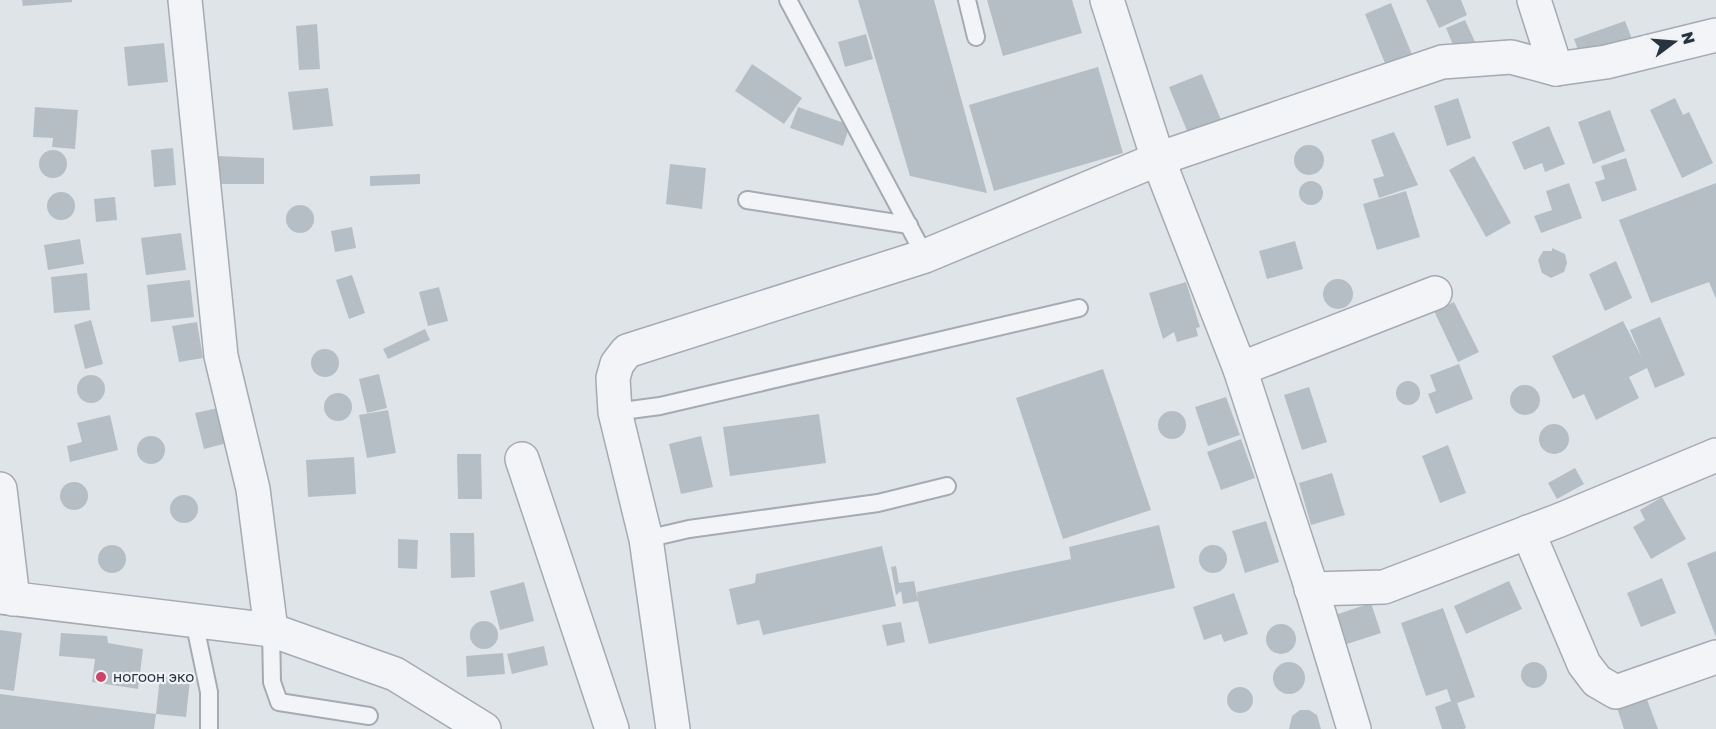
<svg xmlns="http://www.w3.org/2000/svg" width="1716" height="729" font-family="'Golos Text',sans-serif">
  <rect width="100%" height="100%" fill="#dfe4e8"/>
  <g fill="#b6bec5">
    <polygon points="22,0 72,0 72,2 23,6"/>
    <polygon points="858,0 934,0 987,193 910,176"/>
    <polygon points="987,0 1072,0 1082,33 1003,56"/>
    <polygon points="1426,0 1461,0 1467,15 1439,28"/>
    <polygon points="1391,3 1415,62 1389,73 1365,14"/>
    <polygon points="1465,20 1476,44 1456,52 1446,28"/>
    <polygon points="1625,21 1632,39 1581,58 1574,39"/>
    <polygon points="317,24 320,69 299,70 296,26"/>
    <polygon points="866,34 873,59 845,67 838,42"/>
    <polygon points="164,43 168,82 128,86 124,47"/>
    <polygon points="752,64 802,98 784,124 735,91"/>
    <polygon points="1098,67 1123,153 994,191 969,105"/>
    <polygon points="1202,74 1223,125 1190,138 1169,87"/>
    <polygon points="328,88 333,126 293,130 288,92"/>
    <polygon points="1458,98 1471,138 1447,146 1434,106"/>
    <polygon points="1675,98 1683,115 1689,112 1713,163 1682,178 1650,110"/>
    <polygon points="35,107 78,110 75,149 52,147 53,138 33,137"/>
    <polygon points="798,107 850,125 843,146 790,128"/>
    <polygon points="1610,110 1625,151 1593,164 1578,122"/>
    <polygon points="1549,126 1565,164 1545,172 1542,163 1524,170 1512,142"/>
    <polygon points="1394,132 1418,185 1379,198 1373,179 1384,176 1371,140"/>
    <circle cx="1309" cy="160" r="15"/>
    <polygon points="173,148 176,185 154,187 151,150"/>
    <circle cx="53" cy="164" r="14"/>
    <polygon points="217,156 264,158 264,184 217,184"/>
    <polygon points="1474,156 1511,223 1486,237 1449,170"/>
    <polygon points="1626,158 1637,190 1602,202 1595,182 1605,179 1601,166"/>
    <polygon points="670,164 706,168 702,209 666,204"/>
    <polygon points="420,174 420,184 370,186 370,176"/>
    <circle cx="1311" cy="193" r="12"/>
    <polygon points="1569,183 1582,218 1541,233 1534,216 1552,210 1546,191"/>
    <polygon points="1716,183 1716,299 1709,282 1651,303 1619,220"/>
    <polygon points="1406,191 1420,237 1377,250 1363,204"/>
    <circle cx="61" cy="206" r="14"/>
    <polygon points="115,197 117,220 96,222 94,199"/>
    <circle cx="300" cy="219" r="14"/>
    <polygon points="352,227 356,248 335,252 331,231"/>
    <polygon points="181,233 186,270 146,275 141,238"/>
    <polygon points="80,239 84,264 48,270 44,245"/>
    <polygon points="1295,241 1303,269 1267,279 1259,251"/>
    <polygon points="1552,248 1565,254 1567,263 1564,272 1551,278 1542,273 1538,260 1543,251 1552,251"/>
    <polygon points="1616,261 1632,298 1605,311 1589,274"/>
    <polygon points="87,273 90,310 54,313 51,277"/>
    <polygon points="352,275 365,313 349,319 336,280"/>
    <circle cx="1338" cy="294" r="15"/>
    <polygon points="190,280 194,317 151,322 147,285"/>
    <polygon points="1186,282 1200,327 1196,328 1198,336 1177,342 1174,332 1163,339 1149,293"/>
    <polygon points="439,287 448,321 428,326 419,292"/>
    <polygon points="1454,302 1479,352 1458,362 1434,311"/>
    <polygon points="1660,317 1685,375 1655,388 1647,368 1629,377 1639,398 1596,420 1584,394 1573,399 1552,356 1623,321 1642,358 1630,330"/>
    <polygon points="91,320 103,364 85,369 74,325"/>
    <polygon points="197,322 203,358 179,362 172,326"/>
    <polygon points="425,329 430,340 388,359 383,349"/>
    <circle cx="325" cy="363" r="14"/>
    <polygon points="1459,364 1473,399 1436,414 1428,394 1436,391 1430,375"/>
    <polygon points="1103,369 1151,510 1063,539 1016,398"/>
    <polygon points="379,374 387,408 367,413 359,379"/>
    <circle cx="91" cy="389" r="14"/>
    <circle cx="1408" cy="393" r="12"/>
    <circle cx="1525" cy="400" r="15"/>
    <polygon points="1309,387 1327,442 1302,450 1284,395"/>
    <circle cx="338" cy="407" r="14"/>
    <polygon points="1226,397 1240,435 1208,446 1195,407"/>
    <polygon points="218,408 227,443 204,449 195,413"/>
    <polygon points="388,410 396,453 367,458 359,415"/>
    <circle cx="1172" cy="425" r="14"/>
    <polygon points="819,414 826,463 730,476 723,427"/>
    <polygon points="110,415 118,450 70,462 67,446 82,442 77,423"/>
    <circle cx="1554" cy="439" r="15"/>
    <polygon points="701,436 713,487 681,494 669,444"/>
    <circle cx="151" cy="450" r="14"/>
    <polygon points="1241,439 1255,478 1221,490 1207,452"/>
    <polygon points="1448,445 1466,493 1440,503 1422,456"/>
    <polygon points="457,454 481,454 482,499 458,499"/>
    <polygon points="354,457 356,494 308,497 306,460"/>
    <polygon points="1575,468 1584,484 1557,499 1548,483"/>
    <polygon points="1332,473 1345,515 1311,525 1299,483"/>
    <circle cx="74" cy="496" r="14"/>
    <circle cx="184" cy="509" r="14"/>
    <polygon points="1662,497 1686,539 1651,559 1633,527 1645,520 1640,510"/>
    <polygon points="1266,521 1279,562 1245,573 1232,531"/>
    <polygon points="1159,525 1175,588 929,644 918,601 903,604 901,591 896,595 891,567 896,566 899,583 914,581 918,600 917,592 1071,559 1069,547"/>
    <polygon points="450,533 474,533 475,577 451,578"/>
    <polygon points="398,539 418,540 417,569 398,568"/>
    <circle cx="1213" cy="559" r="14"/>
    <circle cx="112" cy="559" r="14"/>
    <polygon points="882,546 896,606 763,635 759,620 737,625 729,589 755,583 756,574"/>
    <polygon points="1716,551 1716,637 1687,563"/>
    <polygon points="1662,578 1676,613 1641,627 1627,593"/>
    <polygon points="1509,581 1522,609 1466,634 1454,606"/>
    <polygon points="524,582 534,621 500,630 490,591"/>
    <polygon points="1234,593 1248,634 1224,642 1221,634 1204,640 1193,607"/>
    <polygon points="1371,603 1381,633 1344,645 1335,615"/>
    <polygon points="1443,608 1475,697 1457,703 1466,728 1464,729 1442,729 1435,707 1451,701 1447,689 1426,696 1401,623"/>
    <circle cx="484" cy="635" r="14"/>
    <polygon points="901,622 905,642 887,646 882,625"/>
    <circle cx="1281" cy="639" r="15"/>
    <polygon points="0,630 22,633 14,691 0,689"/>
    <polygon points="61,633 107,636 108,643 143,649 138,689 92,682 95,659 59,656"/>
    <polygon points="544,646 548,665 512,674 507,654"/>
    <polygon points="503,653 505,674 467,677 466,656"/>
    <circle cx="1289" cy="678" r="16"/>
    <circle cx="1534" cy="675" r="13"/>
    <polygon points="160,676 190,680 186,717 156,714"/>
    <circle cx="1240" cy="700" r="13"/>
    <polygon points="0,694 156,714 154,729 0,729"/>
    <polygon points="1646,697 1658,729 1624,729 1617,708"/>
    <polygon points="1300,710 1309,710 1317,715 1321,729 1289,729 1292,716"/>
  </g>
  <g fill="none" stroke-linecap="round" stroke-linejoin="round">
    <g stroke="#a4abb2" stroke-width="20">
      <g id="service">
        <polyline points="788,0 925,256"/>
        <polyline points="967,0 976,37"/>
        <polyline points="747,200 909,225"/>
        <polyline points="615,412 660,406 1079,308"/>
        <polyline points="646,539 689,529 878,503 947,486"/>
        <polyline points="194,621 209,692 209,729"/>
        <polyline points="271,630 272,682 279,702 369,716"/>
      </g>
    </g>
    <g stroke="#a4abb2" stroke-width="36">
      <g id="minor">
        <polyline points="185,0 221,356 253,489 271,630"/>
        <polyline points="1107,0 1158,159 1240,369 1308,577 1354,729"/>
        <polyline points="1534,0 1556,69"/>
        <polyline points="1240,369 1435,293"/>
        <polyline points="522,459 612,729"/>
        <polyline points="0,489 13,599"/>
        <polyline points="1528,532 1584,664 1597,681 1616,692 1716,657"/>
        <polyline points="1311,589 1384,587 1560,520 1716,455"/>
        <polyline points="673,729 646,539 615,412 613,378 617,364 627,351 925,256 1158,159 1442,62 1511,57 1556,69 1606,62 1716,35"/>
      </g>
    </g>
    <g stroke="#a4abb2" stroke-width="36">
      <polyline id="tertiary" points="0,597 271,630 395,674 484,729"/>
    </g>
    <use href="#service" stroke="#f2f4f7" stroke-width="16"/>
    <use href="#minor" stroke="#f2f4f7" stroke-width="33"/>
    <use href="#tertiary" stroke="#f2f4f7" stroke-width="33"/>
  </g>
  <circle fill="#cd4469" stroke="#eff2f6" stroke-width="2" cx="101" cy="677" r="6"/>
  <g text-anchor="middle" stroke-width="4.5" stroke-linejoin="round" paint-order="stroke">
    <g font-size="15" fill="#28333f" stroke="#eff2f6" text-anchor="start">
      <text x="113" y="682">ногоон эко</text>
    </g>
  </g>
  <g transform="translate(1674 42) rotate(74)" stroke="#eff2f6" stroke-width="4.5" paint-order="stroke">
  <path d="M0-4.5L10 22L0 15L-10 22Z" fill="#28333f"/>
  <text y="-9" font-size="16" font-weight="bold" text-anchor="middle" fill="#28333f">N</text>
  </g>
</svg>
